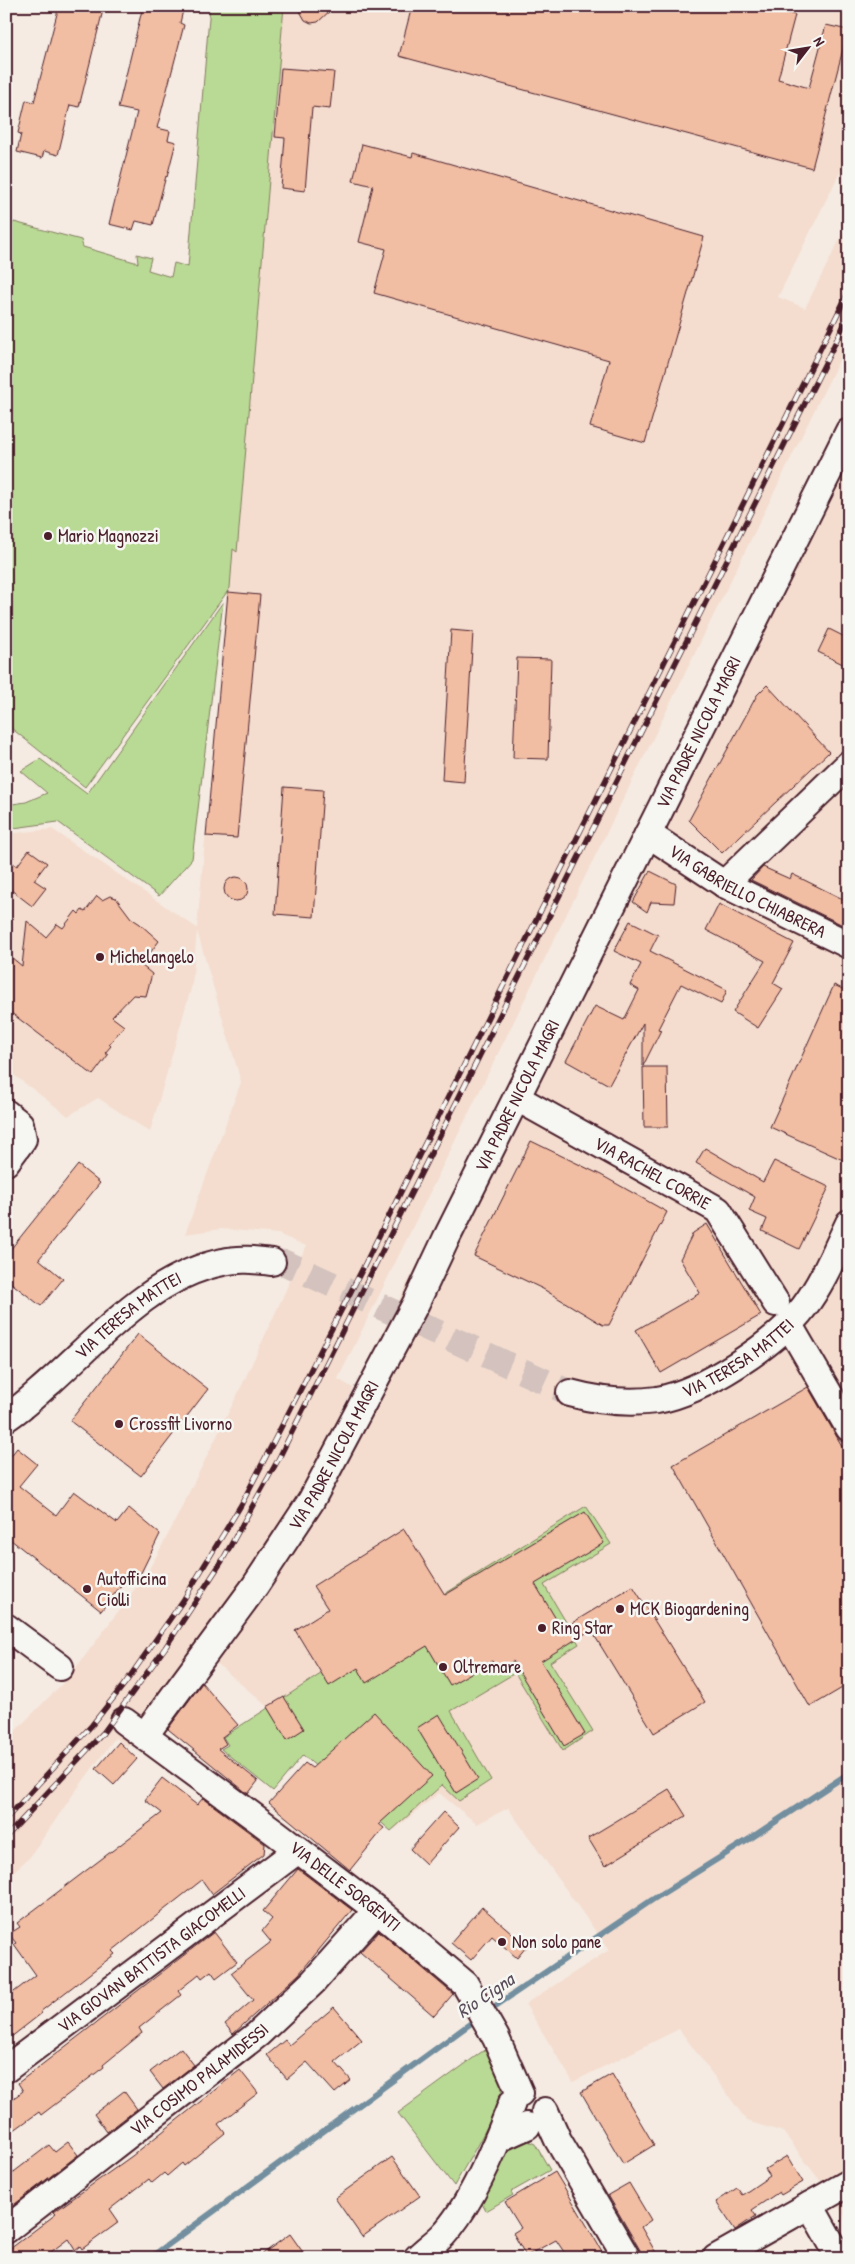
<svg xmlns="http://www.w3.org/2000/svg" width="855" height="2264" font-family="'Patrick Hand',sans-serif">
  <rect width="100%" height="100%" fill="#f5ebe2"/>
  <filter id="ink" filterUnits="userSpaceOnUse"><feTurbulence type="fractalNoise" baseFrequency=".02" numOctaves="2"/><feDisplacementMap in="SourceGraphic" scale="10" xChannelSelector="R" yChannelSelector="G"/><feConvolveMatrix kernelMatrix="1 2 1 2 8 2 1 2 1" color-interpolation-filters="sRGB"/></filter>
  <g filter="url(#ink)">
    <g fill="#f4ddcf">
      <polygon points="280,6 849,6 849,154 778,297 805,308 849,221 849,340 338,1379 353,1388 285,1524 196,1656 128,1747 115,1738 72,1796 30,1857 6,1878 6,1740 63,1683 82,1660 148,1571 170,1531 243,1383 306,1246 278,1234 221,1229 185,1234 241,1082 197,931 192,985 150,1132 98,1098 68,1116 6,1069 6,834 52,829 197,928"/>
      <polygon points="849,406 849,2224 833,2198 783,2132 747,2121 679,2029 573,2082 525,2004 609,1950 508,1808 477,1824 439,1793 394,1830 310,1743 202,1651 289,1525 384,1330"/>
    </g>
    <g fill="#b9da94" stroke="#827c60">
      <polygon points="210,6 284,6 237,552 233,549 230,588 85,787 6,724 6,224 11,226 14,222 81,240 83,247 138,263 137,254 151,258 148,270 171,277 174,263 188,267"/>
      <polygon points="223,602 192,859 159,896 58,822 6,829 6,805 26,802 47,793 21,771 40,759 87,794"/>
      <polygon points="586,1506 611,1544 544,1585 579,1644 550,1662 593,1731 563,1751 515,1673 451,1711 491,1780 459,1801 442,1785 391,1831 303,1755 273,1791 221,1749 228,1745 223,1737 448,1592"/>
      <path d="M 487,2048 C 492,2056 502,2069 503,2078 C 506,2101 466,2164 454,2186 L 398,2113 Z"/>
      <path d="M 526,2140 L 535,2144 L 550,2170 L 511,2192 L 513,2195 L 486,2211 L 481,2202 C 491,2182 502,2146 526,2140 Z"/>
    </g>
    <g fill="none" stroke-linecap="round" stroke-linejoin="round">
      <g stroke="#728e9f" stroke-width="6">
        <polyline points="488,2011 652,1900 751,1838 849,1773"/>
        <polyline points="150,2258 478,2018"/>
      </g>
    </g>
    <g fill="#f1bda3" stroke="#4a1f2b">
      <polygon points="59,6 104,6 79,107 70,105 58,155 44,151 42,158 17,152 21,134 18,133 26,100 34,102"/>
      <polygon points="143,6 184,6 180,23 184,25 157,128 170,131 168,140 176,142 167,177 166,176 153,225 136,221 133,230 109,224 137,112 118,108"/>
      <polygon points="297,6 335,6 318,22 311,23 305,20"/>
      <polygon points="412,6 762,6 795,15 778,79 809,88 826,25 848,30 812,168 399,56"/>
      <polygon points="281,68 334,72 330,109 312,107 305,191 281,188 285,138 275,137"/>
      <polygon points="362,144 412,157 413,153 704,237 645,443 590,427 609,360 374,293 386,249 359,242 373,186 353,181"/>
      <polygon points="228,592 260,595 237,838 206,836"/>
      <polygon points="829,629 849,639 849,667 818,652"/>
      <polygon points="451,630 473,632 464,782 442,780"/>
      <polygon points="517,658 551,659 548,759 513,758"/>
      <polygon points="767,685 829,752 722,853 689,820 757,695"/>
      <polygon points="284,787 323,790 314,917 275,914"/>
      <polygon points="29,850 47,863 34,880 46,888 32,906 6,886 6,858 17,866"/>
      <polygon points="763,867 790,879 792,874 849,902 849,928 751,880"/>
      <polygon points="650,871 676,884 674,903 651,902 647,912 633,902"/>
      <circle cx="236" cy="889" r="12"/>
      <polygon points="97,896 102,900 110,896 116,898 131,918 140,924 159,941 141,965 152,974 146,996 133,995 112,1017 124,1026 109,1044 111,1046 105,1053 108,1055 93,1075 6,1009 6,953 22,966 27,921 46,937 57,924 63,928 76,911 79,914 82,910 85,912"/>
      <polygon points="719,904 794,943 773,983 783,989 758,1028 733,1012 765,961 706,930"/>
      <polygon points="630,921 658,935 650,951 727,990 721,1004 681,984 658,1029 661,1030 643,1066 643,1023 609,1085 566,1061 595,1006 624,1020 639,990 630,985 641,964 614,951"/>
      <polygon points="834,985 849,992 849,1147 843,1160 770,1127"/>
      <polygon points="643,1067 667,1067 668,1127 644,1127"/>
      <polygon points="531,1141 601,1175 667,1212 609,1325 603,1325 543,1289 474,1256"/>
      <polygon points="705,1148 763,1182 774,1161 829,1187 799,1249 762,1231 767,1219 749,1211 755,1197 696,1163"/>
      <polygon points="78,1165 100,1183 39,1259 63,1279 41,1306 6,1279 6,1255"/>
      <polygon points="707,1224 761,1315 661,1373 636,1330 700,1293 680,1259 693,1233"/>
      <polygon points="138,1334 208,1389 141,1476 70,1421"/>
      <polygon points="808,1387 849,1458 849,1684 810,1707 673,1465"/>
      <polygon points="17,1448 37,1464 19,1486 56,1515 74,1491 117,1523 129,1508 160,1534 138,1579 131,1573 101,1611 6,1536 6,1462"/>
      <polygon points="585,1512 604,1543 535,1584 562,1629 633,1586 705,1702 654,1733 591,1630 541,1661 585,1734 564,1746 513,1661 498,1670 492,1661 450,1685 427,1646 366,1683 358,1668 329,1686 295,1630 328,1609 313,1586 404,1529 445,1595"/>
      <polygon points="202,1683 238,1725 222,1737 226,1744 218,1749 258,1781 248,1794 168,1729"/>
      <polygon points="284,1697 304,1729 287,1740 267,1707"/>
      <polygon points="374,1712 432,1776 379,1824 384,1828 350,1870 269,1803 305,1763 312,1768"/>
      <polygon points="439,1714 478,1779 456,1793 417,1728"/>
      <polygon points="119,1742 137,1759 114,1785 96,1769"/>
      <polygon points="162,1778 197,1805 203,1798 265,1844 264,1854 212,1894 202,1880 112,1951 115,1954 40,2012 42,2013 6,2041 6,1998 36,1975 14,1944 16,1943 9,1934 20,1927 17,1923 162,1813 145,1800"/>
      <polygon points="669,1789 686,1816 605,1866 588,1838"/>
      <polygon points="443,1812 459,1827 426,1864 410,1849"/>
      <polygon points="298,1869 352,1910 299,1974 233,2034 225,2024 253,2000 231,1973 271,1942 262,1931 272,1919 263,1911"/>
      <polygon points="482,1907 527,1946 517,1958 492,1936 471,1960 451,1943"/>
      <polygon points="379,1931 453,1994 434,2016 360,1952"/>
      <polygon points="214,1932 237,1962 216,1978 211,1971 202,1978 199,1974 178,1991 181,1995 139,2028 142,2033 103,2065 104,2067 41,2115 39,2112 6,2136 6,2104 23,2091 18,2083"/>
      <polygon points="334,2007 362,2040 335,2062 351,2080 335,2093 307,2062 287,2079 267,2055 285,2040 289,2045"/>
      <polygon points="181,2048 194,2065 163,2089 150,2072"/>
      <polygon points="240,2070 258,2093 218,2124 225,2133 184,2166 182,2163 167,2176 164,2173 152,2183 149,2179 110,2209 119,2222 82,2249 80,2246 75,2250 68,2239 43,2258 6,2258 6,2252 56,2214 54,2212 132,2156"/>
      <polygon points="612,2074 654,2145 623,2164 581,2092"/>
      <polygon points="124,2091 137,2109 107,2132 94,2114"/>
      <polygon points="68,2142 78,2155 6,2211 6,2178 49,2145 55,2152"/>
      <polygon points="787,2156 803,2182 781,2195 779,2192 752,2210 756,2216 735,2230 716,2202 737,2188 742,2195 770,2176 765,2169"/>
      <polygon points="392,2157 420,2196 362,2237 335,2198"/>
      <polygon points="555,2172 576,2207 606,2258 568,2258 556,2240 526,2256 513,2233 521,2228 505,2202"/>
      <polygon points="629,2183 651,2220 641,2227 659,2258 642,2258 640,2250 608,2195"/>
      <polygon points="290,2234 307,2258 257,2258"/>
    </g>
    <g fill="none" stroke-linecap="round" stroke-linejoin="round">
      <polyline stroke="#d3c2bd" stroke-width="26" stroke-dasharray="26 13" stroke-linecap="butt" points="272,1262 285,1263 570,1393"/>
      <g stroke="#4a1f2b" stroke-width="30">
        <g id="minor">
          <path id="s1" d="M 648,834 L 724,884 L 849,945"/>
          <polyline points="724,884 849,764"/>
          <path id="s2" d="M 517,1098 L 718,1210 L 776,1303"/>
          <polyline points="6,1113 20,1124 23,1139 6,1162"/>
          <polyline points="789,1325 849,1428"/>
          <path id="s3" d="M 570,1393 C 599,1401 627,1404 657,1400 C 703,1392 776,1344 804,1307 C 823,1282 835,1252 849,1223"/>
          <path id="s4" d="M 6,1418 C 22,1408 36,1394 50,1382 C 100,1337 154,1275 223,1262 C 239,1258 256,1260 272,1262"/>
          <polyline points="6,1627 60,1667"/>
          <path id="s5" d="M 124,1721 L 276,1833 L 377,1910 L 465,1984 L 496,2038 L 520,2093"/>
          <path id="s6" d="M 145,1735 L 255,1586 L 311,1501 L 416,1303 L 446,1239 L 849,431"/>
          <path id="s7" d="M 6,2069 L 298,1850"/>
          <polyline points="545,2111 558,2140 627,2258"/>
          <polyline points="498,2139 527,2126"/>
          <path id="s8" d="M 6,2230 L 258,2034 L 313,1982 L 377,1910"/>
          <polyline points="837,2253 810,2205 849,2183"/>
          <path d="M 417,2258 C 425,2250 435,2243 443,2235 C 472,2204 497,2143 512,2103"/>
          <polyline points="716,2258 810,2205"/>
        </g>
      </g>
      <use href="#minor" stroke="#f6f6f2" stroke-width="26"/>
      <g stroke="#4a1f2b" stroke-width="5.5">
        <g id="rail">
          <polyline points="6,1819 92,1725 126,1682 184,1599 241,1505 363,1268 849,291"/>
          <polyline points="6,1837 103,1733 165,1648 222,1561 278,1460 849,315"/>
        </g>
      </g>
      <use href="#rail" stroke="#f6f6f2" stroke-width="4" stroke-dasharray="11" stroke-linecap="butt"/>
    </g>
  </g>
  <g fill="#4a1f2b" stroke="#f6f6f2" stroke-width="2">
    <circle cx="48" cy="536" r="5"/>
    <circle cx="100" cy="957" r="5"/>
    <circle cx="119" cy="1424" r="5"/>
    <circle cx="87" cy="1589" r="5"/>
    <circle cx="620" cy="1609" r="5"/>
    <circle cx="542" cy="1628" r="5"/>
    <circle cx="443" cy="1667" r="5"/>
    <circle cx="502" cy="1942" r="5"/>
  </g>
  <g text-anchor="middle" stroke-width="5" stroke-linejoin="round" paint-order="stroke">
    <g font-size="18" fill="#4a1f2b" stroke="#f6f6f2" text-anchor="start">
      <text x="58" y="542">Mario Magnozzi</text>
      <text x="110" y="963">Michelangelo</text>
      <text x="129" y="1430">Crossfit Livorno</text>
      <text x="97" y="1585">Autofficina<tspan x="97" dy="21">Ciolli</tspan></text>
      <text x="630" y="1615">MCK Biogardening</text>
      <text x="552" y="1634">Ring Star</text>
      <text x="453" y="1673">Oltremare</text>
      <text x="512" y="1948">Non solo pane</text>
    </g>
    <g font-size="18" fill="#4a1f2b" stroke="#f6f6f2">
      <text dy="6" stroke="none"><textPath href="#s6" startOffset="1148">VIA PADRE NICOLA MAGRI</textPath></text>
      <text dy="6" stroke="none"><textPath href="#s1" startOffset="115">VIA GABRIELLO CHIABRERA</textPath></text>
      <text dy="6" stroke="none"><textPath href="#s6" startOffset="742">VIA PADRE NICOLA MAGRI</textPath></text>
      <text dy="6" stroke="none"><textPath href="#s2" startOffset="155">VIA RACHEL CORRIE</textPath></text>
      <text dy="6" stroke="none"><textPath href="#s4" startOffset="160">VIA TERESA MATTEI</textPath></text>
      <text dy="6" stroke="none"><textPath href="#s3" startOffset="180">VIA TERESA MATTEI</textPath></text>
      <text dy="6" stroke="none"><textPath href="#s6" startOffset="338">VIA PADRE NICOLA MAGRI</textPath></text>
      <text dy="6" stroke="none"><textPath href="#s5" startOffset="276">VIA DELLE SORGENTI</textPath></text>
      <text dy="6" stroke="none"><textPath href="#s7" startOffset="182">VIA GIOVAN BATTISTA GIACOMELLI</textPath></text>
      <text dy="6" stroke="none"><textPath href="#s8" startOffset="245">VIA COSIMO PALAMIDESSI</textPath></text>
    </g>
    <g font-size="19" font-style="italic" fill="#5a4d5b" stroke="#f6f6f2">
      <text transform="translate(485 1995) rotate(-34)" y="7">Rio Cigna</text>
    </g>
  </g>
  <rect width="855" height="2264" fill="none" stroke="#f6f6f2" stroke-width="25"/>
  <rect x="12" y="12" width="830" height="2239" fill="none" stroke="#4a1f2b" stroke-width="2" filter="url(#ink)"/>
  <g transform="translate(808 48) rotate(59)" stroke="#f6f6f2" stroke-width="4" paint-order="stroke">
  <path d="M0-4L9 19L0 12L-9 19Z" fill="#4a1f2b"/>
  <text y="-8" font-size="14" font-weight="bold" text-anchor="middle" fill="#4a1f2b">N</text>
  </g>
</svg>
